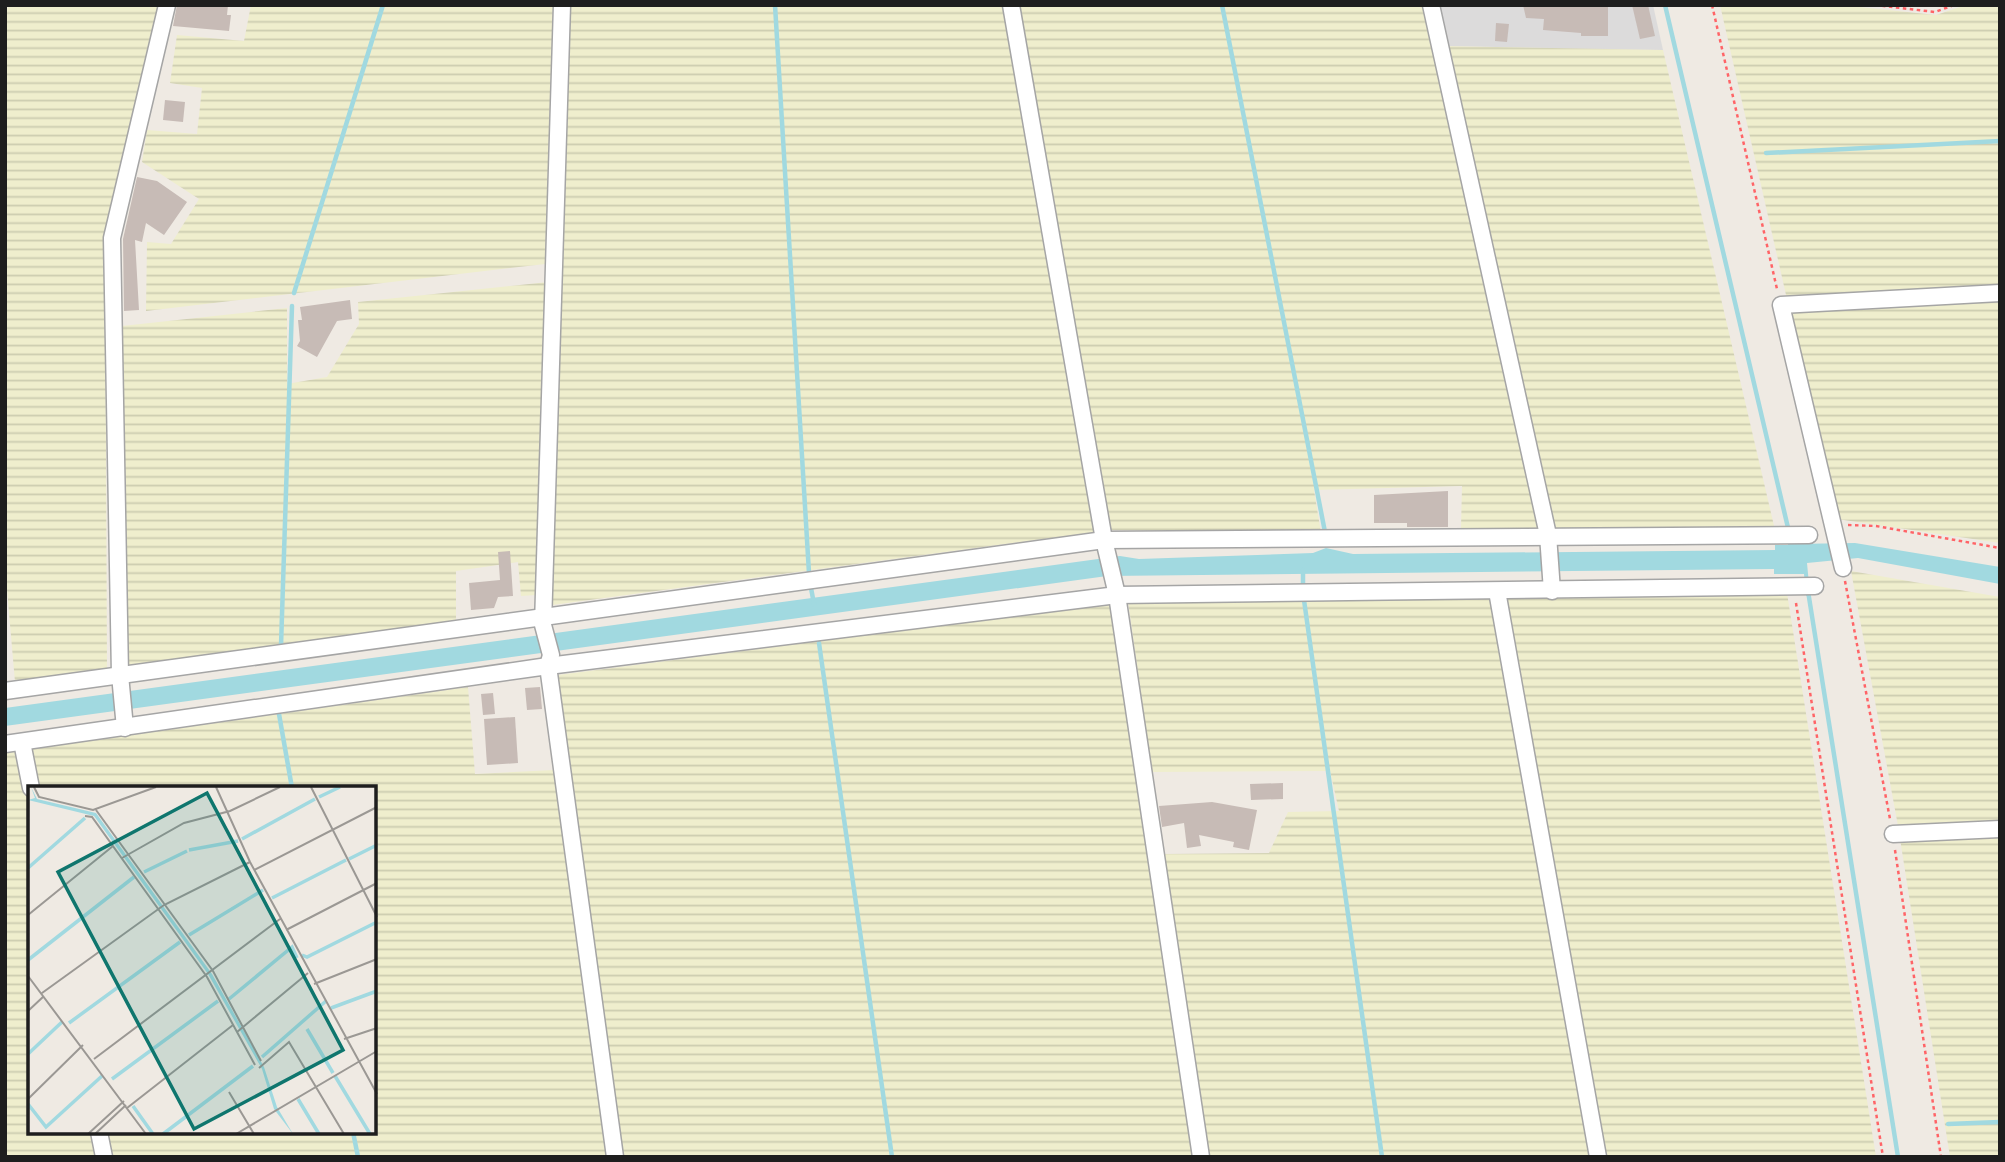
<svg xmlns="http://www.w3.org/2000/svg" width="2005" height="1162" font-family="'Work Sans',sans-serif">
  <defs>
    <pattern id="farmland-rules" width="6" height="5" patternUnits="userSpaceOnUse" patternTransform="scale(1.75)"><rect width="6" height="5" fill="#efeecd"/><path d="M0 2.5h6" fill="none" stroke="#ccccb0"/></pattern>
  </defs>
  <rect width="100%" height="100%" fill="#efeae3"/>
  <polygon fill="#dcdbdb" points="1423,5 1653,5 1663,50 1437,46"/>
  <g fill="url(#farmland-rules)" fill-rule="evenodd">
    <polygon points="8,5 159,5 105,237 107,668 15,682 5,567 5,21"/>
    <polygon points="251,5 553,5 545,264 146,311 147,242 171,244 199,199 142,162 147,130 197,134 202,88 170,83 177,35 244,41"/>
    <polygon points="568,5 1423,5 1437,46 1663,50 1775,530 1461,529 1462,486 1314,490 1321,533 1110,530 552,605"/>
    <polygon points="1720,5 1841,5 1936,15 1966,5 2000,5 2000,543 1837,519"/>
    <polygon points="548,282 536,595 521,596 518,562 456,571 456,622 128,668 122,326 287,308 287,384 327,377 359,324 358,302"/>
    <polygon points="1851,571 2000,597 2000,1157 1950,1157 1898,826"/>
    <polygon points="1787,593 1876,1157 1208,1157 1164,854 1269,853 1288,812 1339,811 1330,771 1152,772 1128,601"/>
    <polygon points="1111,603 1194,1157 623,1157 558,675"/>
    <path d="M 468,687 L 475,774 L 554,770 L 606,1157 L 5,1157 L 5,753 ZM 30,788 L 374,788 L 374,1132 L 30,1132 Z"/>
  </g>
  <polygon fill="#a1d9e0" points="1792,528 1794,544 1855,543 2000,567 2000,584 1858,558 1807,563 1810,595 1806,596 1804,574 1774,574 1774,569 1107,576 5,726 5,708 1120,556 1139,559 1313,553 1326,548 1353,554 1775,550 1775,545 1788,545 1787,529"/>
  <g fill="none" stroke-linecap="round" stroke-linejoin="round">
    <g stroke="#a1d9e0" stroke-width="4.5">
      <polyline points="775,5 809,573"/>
      <polyline points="1222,5 1325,532"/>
      <polyline points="1665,5 1789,532"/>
      <polyline points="1766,153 2000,141"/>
      <polyline points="294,293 383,5"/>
      <polyline points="1303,570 1303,587"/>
      <polyline points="811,588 814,604"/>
      <polyline points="1808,591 1898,1157"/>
      <polyline points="1304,600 1382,1157"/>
      <polyline points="819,643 892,1157"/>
      <polyline points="281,646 292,306"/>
      <polyline points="279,714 292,788"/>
      <polyline points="1948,1124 2000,1122"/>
      <polyline points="353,1132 358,1157"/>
    </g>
  </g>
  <g fill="#c7bbb6">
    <polygon points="177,5 228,5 227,15 231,15 229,31 173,26"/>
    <polygon points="1523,5 1608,5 1608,36 1581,36 1581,33 1543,30 1544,19 1526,18"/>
    <polygon points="1632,5 1648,5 1655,36 1640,39"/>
    <polygon points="1496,23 1509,24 1507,42 1495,41"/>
    <polygon points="165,100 185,102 183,122 163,120"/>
    <polygon points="137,177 157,181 187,202 164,235 146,223 142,242 135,240 139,310 124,311 123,239"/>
    <polygon points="350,300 352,319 337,321 317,357 297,346 300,341 298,320 302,320 300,307"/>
    <polygon points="1448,491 1448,527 1407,527 1407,523 1374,523 1374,495"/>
    <polygon points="510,551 513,596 498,597 494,608 471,610 469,583 500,580 498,552"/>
    <polygon points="540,687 542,709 527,710 525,688"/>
    <polygon points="493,693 495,714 483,715 481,694"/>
    <polygon points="515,717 518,763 487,765 484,719"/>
    <polygon points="1283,783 1283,799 1251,800 1250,784"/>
    <polygon points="1212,802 1257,810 1249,850 1233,847 1234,842 1199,835 1201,846 1187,848 1184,823 1162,827 1159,806"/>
  </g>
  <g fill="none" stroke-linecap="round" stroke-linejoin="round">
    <g stroke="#a5a5a5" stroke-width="19">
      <g id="minor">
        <polyline points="562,5 543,625 551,655 548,666 615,1157"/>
        <polyline points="1011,5 1104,540 1117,595 1201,1157"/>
        <polyline points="1431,5 1548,535 1552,591"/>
        <polyline points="1843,568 1781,305 2000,293"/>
        <polyline points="1497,591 1598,1157"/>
        <polyline points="5,691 1104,540 1809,535"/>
        <polyline points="125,728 120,675 112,238 167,5"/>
        <polyline points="22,742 31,788"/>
        <polyline points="5,744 548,666 1117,595 1815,586"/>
        <polyline points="1893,834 2000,829"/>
        <polyline points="99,1132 104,1157"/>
      </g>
    </g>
    <g stroke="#ff6467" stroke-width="2.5" stroke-dasharray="3.5 3.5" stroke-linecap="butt">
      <polyline points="1712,5 1777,289"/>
      <polyline points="1875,5 1935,12 1954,5"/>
      <polyline points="1848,525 1876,526 2000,548"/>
      <polyline points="1845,581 1890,819"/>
      <polyline points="1796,603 1883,1157"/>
      <polyline points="1895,850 1941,1157"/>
    </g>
    <use href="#minor" stroke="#fff" stroke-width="16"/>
  </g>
  <g transform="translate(28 786)">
    <rect width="348" height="348" fill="#efeae3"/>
    <path d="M 3,1 L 9,13 L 68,27 L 184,188 L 236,281 L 249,321 L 265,348 L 246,323 L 234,283 L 180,188 L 66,30 L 0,14 L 7,12 Z" fill="#a1d9e0"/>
    <path fill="none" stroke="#a1d9e0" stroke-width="3.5" d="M 291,11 L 312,1M 214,53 L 287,13M 161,64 L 210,55M 321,73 L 349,59M 0,82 L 57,32M 116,86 L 159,65M 244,112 L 318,74M 161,149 L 235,104M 274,169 L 279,171 L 349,136M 0,174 L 106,91M 201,213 L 264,161 L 269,172M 303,222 L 349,205M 41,237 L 152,156M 279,243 L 305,287M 0,268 L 34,236M 234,271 L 298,215M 307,290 L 342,348M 84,293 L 190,215M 270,313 L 291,348M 0,318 L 18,341 L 74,290M 105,320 L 125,348M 135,348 L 225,280"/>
    <path fill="none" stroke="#9b9894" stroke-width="2" d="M 6,1 L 11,11 L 65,24 L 128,1M 188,1 L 222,76 L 349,308M 283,1 L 349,131M 68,24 L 185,185 L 233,275M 57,30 L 64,31 L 179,191 L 227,279M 94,72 L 156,37 L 202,25 L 252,1M 226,84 L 349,21M 0,129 L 85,60M 258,144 L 349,97M 0,190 L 118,348M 286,198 L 349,173M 14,207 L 136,119 L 222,76M 0,225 L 16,210M 209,246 L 280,187M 316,253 L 349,242M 66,273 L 252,133M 231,282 L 261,256 L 316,348M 201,306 L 226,348M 0,313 L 55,259M 99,322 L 205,239M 60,348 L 96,315M 67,348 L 98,319M 208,348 L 349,265"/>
    <path fill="#0f766e" fill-opacity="0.15" stroke="#0f766e" stroke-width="3.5" d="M 179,7 L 315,264 L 166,343 L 30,86 Z"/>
    <rect width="348" height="348" fill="none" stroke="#1e1e1e" stroke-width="3.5"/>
  </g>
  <rect width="2005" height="1162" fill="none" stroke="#1e1e1e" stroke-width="14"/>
</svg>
